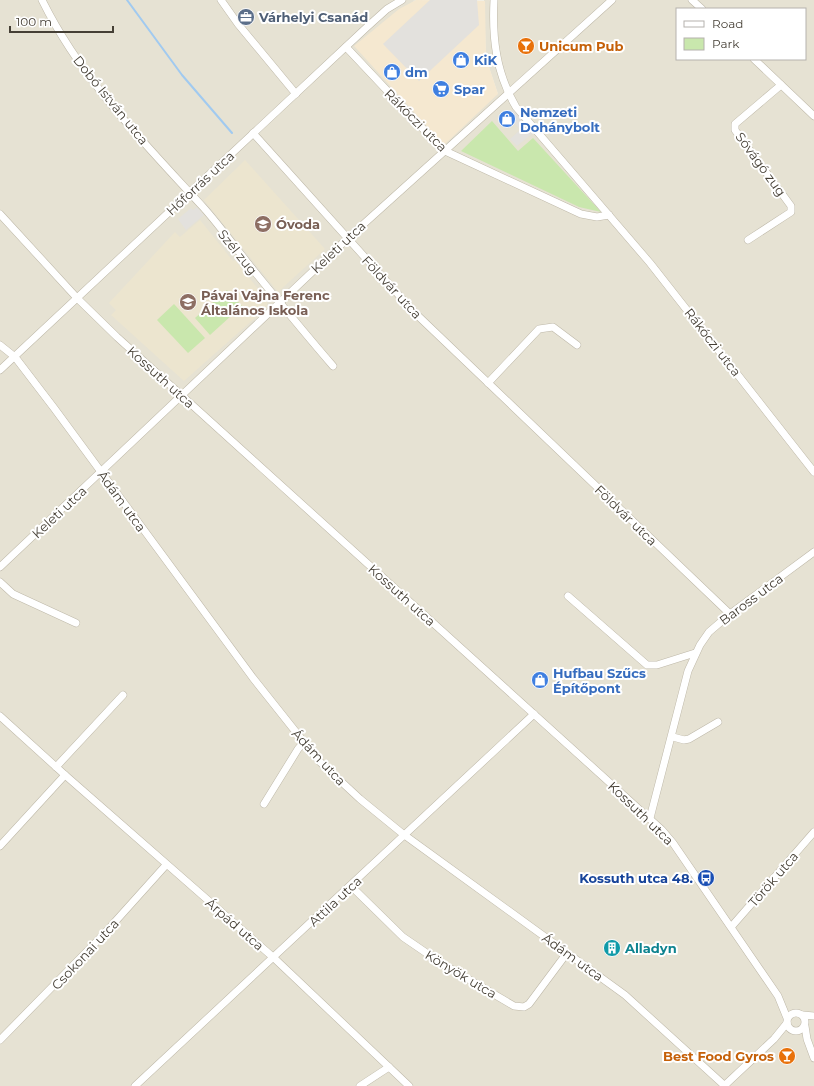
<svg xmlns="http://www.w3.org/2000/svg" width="814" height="1086" font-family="Montserrat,sans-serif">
  <rect width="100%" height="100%" fill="#f2efe5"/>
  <path fill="#e6e2d3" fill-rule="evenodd" d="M 0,0 L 416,0 L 413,1 L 498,94 L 486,58 L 484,0 L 814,0 L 814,1086 L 0,1086 ZM 677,9 L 805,9 L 805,59 L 677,59 Z"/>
  <polygon fill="#f5e8d0" points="416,0 485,1 486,58 498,94 444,145 354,46 399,9"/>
  <g fill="#ece5cf">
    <polygon points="245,160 325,249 278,292 204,200"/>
    <polygon points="200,220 233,261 235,260 267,300 267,305 265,309 184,381 111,315 116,310 109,303 175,232 180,237"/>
  </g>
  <g fill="#c9e7ad">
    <polygon points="492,121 518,151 533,138 601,212 579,207 461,151"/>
    <polygon points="227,290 242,306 210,335 195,318"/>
    <polygon points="174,304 205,338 188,353 157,320"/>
  </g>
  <g fill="#e3e1dd">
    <polygon points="430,0 477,0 479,25 419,81 383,44"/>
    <polygon points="514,109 533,133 517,146 510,139 520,130 508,115"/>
    <polygon points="197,207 204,215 186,230 178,219 191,208 193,210"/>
  </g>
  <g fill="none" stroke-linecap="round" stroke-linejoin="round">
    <polyline stroke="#a1caf0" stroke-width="2" points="127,0 182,75 232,133"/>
    <g stroke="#beb8a8" stroke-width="8">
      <g id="street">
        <path d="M 42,0 C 81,79 144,143 203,207 C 221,227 237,250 254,271 C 280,303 306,335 333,366"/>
        <polyline points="221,0 238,24 296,94"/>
        <path d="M 494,0 C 492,38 496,73 516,107 L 650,263 L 814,472"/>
        <polyline points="692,0 702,9"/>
        <polyline points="346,47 443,150 581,214 597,217 609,215"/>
        <polyline points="754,59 814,116"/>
        <polyline points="253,133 415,313 730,614"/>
        <polyline points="0,214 77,298 117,337 662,830 673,843 778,996 787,1018"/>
        <polyline points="748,240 791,212 791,206 735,130 735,124 781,85"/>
        <polyline points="0,345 15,357 54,408 253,678 319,761 360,799 403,834 625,995 725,1086"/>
        <polyline points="0,370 367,27 387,9 402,0"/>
        <polyline points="488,383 539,329 553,327 577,345"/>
        <polyline points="0,567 347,239 612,0"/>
        <polyline points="0,582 13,594 76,623"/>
        <polyline points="568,596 647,665 657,665 695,653"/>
        <polyline points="0,716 65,775 274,958 409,1086"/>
        <polyline points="673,737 684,740 689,739 718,722"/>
        <polyline points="56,767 123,695"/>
        <polyline points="264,804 298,749 304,742"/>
        <polyline points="650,818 688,671 700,645 709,632 730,614 814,552"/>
        <polyline points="0,846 65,775"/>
        <polyline points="351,886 403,937 441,963 514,1006 524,1007 529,1004 567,953"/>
        <polyline points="732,926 814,832"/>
        <circle cx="796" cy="1022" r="9"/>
        <polyline points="803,1015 814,1016"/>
        <polyline points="805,1026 807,1039 814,1058"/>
        <polyline points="0,1040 104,934 166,865"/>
        <polyline points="135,1086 534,714"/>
        <polyline points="360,1086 389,1067"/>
        <polyline points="724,1086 774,1039 787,1023"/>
      </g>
    </g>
    <use href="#street" stroke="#fff" stroke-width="7"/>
  </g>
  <defs>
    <g id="office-disc" transform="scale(0.9)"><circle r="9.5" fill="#5c6f8a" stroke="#fff"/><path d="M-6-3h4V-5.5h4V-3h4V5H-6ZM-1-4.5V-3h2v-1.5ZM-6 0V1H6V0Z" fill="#fff"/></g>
    <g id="bar-disc" transform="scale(0.9)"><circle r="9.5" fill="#e8710a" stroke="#fff"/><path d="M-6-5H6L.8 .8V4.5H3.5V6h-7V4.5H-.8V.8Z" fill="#fff"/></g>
    <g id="shop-disc" transform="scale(0.9)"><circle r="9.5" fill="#3f7fe0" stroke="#fff"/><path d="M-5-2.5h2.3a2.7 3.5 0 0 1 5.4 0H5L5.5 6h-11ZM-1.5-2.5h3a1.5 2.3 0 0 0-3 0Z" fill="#fff"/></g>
    <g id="supermarket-disc" transform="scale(0.9)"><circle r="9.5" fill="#3f7fe0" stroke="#fff"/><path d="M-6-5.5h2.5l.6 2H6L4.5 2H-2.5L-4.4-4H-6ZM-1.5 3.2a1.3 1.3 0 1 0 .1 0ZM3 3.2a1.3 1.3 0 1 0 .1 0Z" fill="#fff"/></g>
    <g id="school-disc" transform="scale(0.9)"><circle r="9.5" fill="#8d6e63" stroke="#fff"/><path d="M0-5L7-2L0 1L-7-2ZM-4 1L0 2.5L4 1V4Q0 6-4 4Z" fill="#fff"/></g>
    <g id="bus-disc" transform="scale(0.9)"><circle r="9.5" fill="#1a4fb4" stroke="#fff"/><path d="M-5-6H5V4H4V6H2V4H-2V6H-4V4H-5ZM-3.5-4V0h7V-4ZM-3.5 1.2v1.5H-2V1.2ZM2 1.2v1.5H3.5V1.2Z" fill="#fff"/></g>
    <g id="building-disc" transform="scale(0.9)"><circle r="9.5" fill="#0f9aa8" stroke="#fff"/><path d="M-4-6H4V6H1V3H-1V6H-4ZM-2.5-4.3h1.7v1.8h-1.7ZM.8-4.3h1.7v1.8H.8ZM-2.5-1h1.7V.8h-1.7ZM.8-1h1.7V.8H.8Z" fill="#fff"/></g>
  </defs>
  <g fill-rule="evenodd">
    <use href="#office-disc" x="246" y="17"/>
    <use href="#bar-disc" x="526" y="46"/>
    <use href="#shop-disc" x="461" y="60"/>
    <use href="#shop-disc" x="392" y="72"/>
    <use href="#supermarket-disc" x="441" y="89"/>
    <use href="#shop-disc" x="507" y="119"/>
    <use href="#school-disc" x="263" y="224"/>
    <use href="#school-disc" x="188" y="302"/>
    <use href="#shop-disc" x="540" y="680"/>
    <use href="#bus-disc" x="706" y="878"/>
    <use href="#building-disc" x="612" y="948"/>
    <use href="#bar-disc" x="787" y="1056"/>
  </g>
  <g text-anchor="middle" stroke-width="4" stroke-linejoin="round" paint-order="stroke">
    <g font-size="13" font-weight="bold" fill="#4e5e75" stroke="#fff" text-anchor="start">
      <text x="259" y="22">Várhelyi Csanád</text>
    </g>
    <g font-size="13" font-weight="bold" fill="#c56008" stroke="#fff" text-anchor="start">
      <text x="539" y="51">Unicum Pub</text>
      <text x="774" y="1061" text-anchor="end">Best Food Gyros</text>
    </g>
    <g font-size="13" font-weight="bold" fill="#366cbe" stroke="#fff" text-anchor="start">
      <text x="474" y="65">KiK</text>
      <text x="405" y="77">dm</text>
      <text x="454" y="94">Spar</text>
      <text x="520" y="117">Nemzeti<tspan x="520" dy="15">Dohánybolt</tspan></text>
      <text x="553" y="678">Hufbau Szűcs<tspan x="553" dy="15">Építőpont</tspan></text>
    </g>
    <g font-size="13" fill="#453f35" stroke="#fff">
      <text transform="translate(111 100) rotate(51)" y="5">Dobó István utca</text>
      <text transform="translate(416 120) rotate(45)" y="5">Rákóczi utca</text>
      <text transform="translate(761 164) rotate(54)" y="5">Sóvágó zug</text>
      <text transform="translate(200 183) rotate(-43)" y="5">Hőforrás utca</text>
      <text transform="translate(338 247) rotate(-43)" y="5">Keleti utca</text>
      <text transform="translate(238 252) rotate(51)" y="5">Szél zug</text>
      <text transform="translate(392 287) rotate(47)" y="5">Földvár utca</text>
      <text transform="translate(713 342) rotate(52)" y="5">Rákóczi utca</text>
      <text transform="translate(161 377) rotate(42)" y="5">Kossuth utca</text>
      <text transform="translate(122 501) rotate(54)" y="5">Ádám utca</text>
      <text transform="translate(59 512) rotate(-43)" y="5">Keleti utca</text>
      <text transform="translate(626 515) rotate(44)" y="5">Földvár utca</text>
      <text transform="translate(402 595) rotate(42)" y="5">Kossuth utca</text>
      <text transform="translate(751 599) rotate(-37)" y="5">Baross utca</text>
      <text transform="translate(319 757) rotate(47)" y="5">Ádám utca</text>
      <text transform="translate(641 813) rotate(44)" y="5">Kossuth utca</text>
      <text transform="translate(773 879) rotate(-49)" y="5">Török utca</text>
      <text transform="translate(335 901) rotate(-43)" y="5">Attila utca</text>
      <text transform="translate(235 924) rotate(41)" y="5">Árpád utca</text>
      <text transform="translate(85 954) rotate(-47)" y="5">Csokonai utca</text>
      <text transform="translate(573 957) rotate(36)" y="5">Ádám utca</text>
      <text transform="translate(461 974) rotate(31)" y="5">Könyök utca</text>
    </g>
    <g font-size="13" font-weight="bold" fill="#785e54" stroke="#fff" text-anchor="start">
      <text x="276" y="229">Óvoda</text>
      <text x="201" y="300">Pávai Vajna Ferenc<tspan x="201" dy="15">Általános Iskola</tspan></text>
    </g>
    <g font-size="13" font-weight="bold" fill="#164399" stroke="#fff" text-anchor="end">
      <text x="693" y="883">Kossuth utca 48.</text>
    </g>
    <g font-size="13" font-weight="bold" fill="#0d838f" stroke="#fff" text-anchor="start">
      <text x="625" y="953">Alladyn</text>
    </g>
  </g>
  <rect x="676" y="8" width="130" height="52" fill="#ffffff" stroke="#b5b2ae"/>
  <rect x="684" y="21" width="20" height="6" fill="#ffffff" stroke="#b5b2ae"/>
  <text x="712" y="28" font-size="12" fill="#453f35">Road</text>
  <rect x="684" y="38" width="20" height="12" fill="#c9e7ad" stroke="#b5b2ae"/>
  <text x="712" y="48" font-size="12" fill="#453f35">Park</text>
  <path d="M10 26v6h103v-6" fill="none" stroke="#453f35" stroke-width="2"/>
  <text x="16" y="26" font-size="12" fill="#453f35" stroke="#ffffff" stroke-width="3" paint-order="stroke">100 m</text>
</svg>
